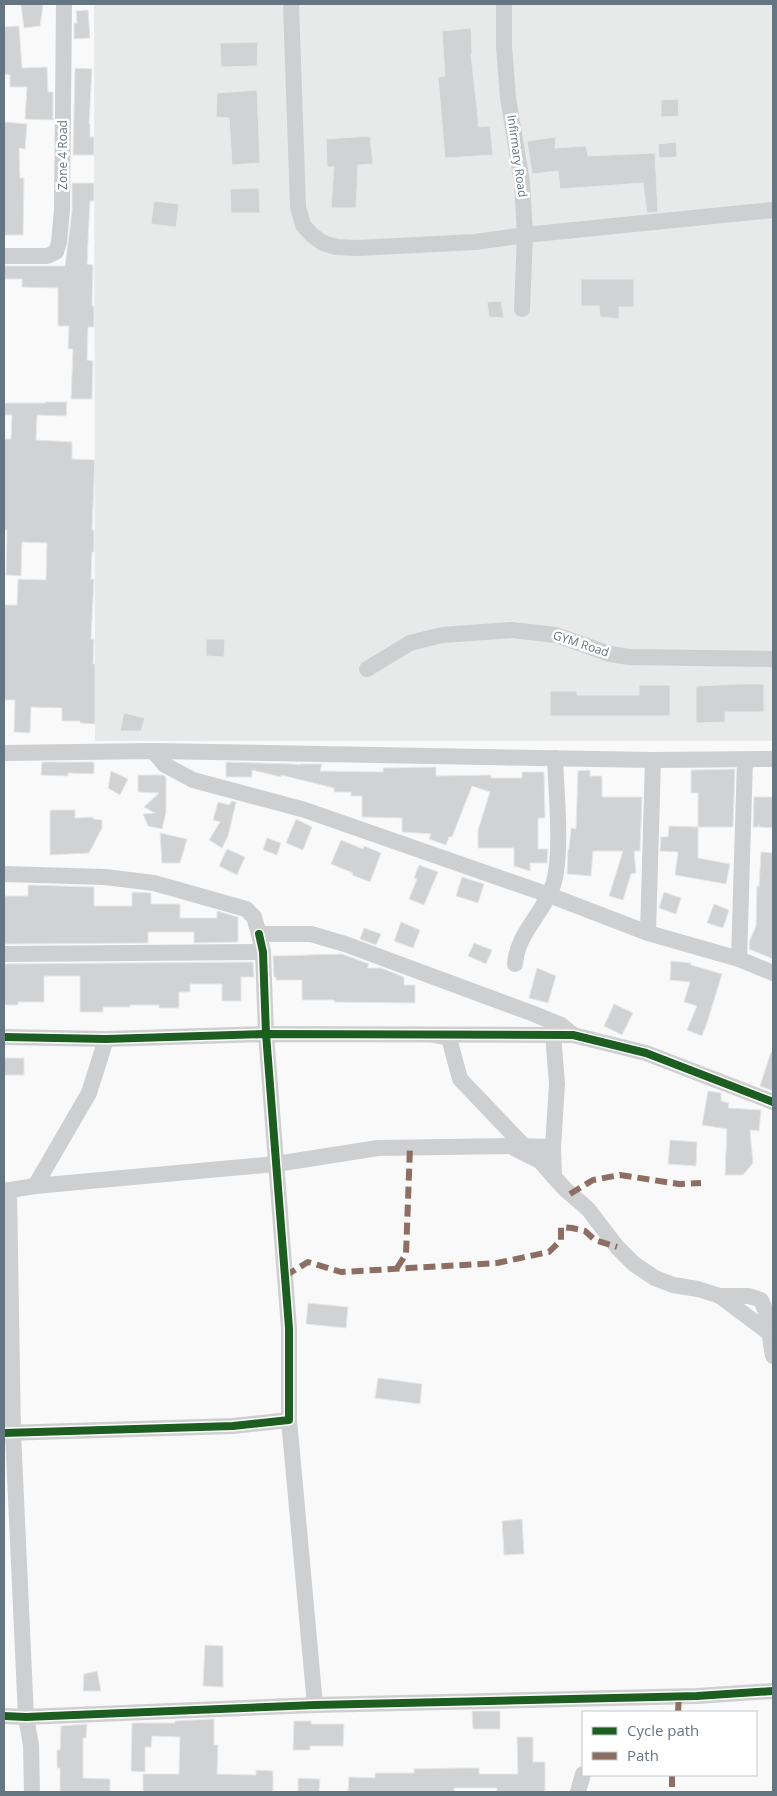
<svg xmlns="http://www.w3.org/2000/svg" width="777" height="1796" font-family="'Open Sans',sans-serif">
  <rect width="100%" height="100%" fill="#f9f9f9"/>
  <polygon fill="#e8e9e9" points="94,4 773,4 773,741 95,741"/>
  <g fill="#d0d2d3" stroke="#e8e8e8">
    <polygon points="21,4 43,5 40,26 24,28"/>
    <polygon points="88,10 90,38 74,39 74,23 77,23 76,11"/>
    <polygon points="19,26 22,68 47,67 48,92 53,92 53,120 25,119 27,87 10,87 10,75 4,74 4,27"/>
    <polygon points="471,28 472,54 471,54 479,127 490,126 493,155 445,158 438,77 445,76 442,31"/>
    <polygon points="258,42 257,66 221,67 220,43"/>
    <polygon points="75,68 92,69 89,124 90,124 90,137 94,137 94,155 73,155"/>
    <polygon points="257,90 260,163 232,165 229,118 216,117 217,93"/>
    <polygon points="678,99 679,116 661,117 661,100"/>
    <polygon points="4,122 27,124 25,149 19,148 20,178 24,178 23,235 4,235"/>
    <polygon points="370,136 373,164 358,165 356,208 331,208 334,167 327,167 326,139"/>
    <polygon points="556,137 555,148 586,146 588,156 655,153 658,212 647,213 643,183 560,189 558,171 532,174 527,141"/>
    <polygon points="676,142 677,157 659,158 658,144"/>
    <polygon points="72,183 94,183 94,201 90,201 87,264 93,265 92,306 94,306 94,327 88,327 87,360 93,361 92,399 71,399 73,349 68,349 69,326 58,326 58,288 22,287 22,279 4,279 4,266 65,266 72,211"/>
    <polygon points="259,188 260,213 231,213 230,189"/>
    <polygon points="154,201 179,204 176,227 151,224"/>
    <polygon points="581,279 634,279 634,307 619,307 619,319 600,317 599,306 581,306"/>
    <polygon points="501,301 504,318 489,317 487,302"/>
    <polygon points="45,402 67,402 66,416 37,415 36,440 72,442 72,459 95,460 92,530 94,530 94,552 92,552 91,579 94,579 91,639 94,639 93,664 95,664 95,724 80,723 80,721 62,721 62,708 31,707 30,733 14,732 15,700 4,700 4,605 17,605 18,579 46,580 47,543 22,542 21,576 6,575 7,530 4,530 4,439 11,439 12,415 4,415 4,403 45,403"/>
    <polygon points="206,639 225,639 224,657 206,656"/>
    <polygon points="740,684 764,684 764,712 725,712 725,722 696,723 696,686"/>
    <polygon points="639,685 670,685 670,716 550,716 550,691 577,691 577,695 639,695"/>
    <polygon points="124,713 145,718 141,731 120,731"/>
    <polygon points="42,762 94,762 94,774 68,773 68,776 41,775"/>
    <polygon points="226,762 292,764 300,765 300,764 322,764 320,771 383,772 383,768 436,767 436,776 491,775 491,778 522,778 522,772 544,772 545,818 538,818 538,849 548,849 547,863 530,863 530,871 514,866 514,848 478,848 478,830 490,792 472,786 452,837 449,837 446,845 429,839 431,834 402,832 402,818 362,817 362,796 351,796 351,792 334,792 334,788 281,775 281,777 252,770 252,777 226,777"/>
    <polygon points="735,769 733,827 698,827 698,793 691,793 691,770"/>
    <polygon points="590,770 590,776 602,776 602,797 642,797 640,851 634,851 636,873 631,874 623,900 609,896 623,851 593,851 591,876 567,874 568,849 569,849 571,828 576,829 578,771"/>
    <polygon points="111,771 128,779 120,795 108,788"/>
    <polygon points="138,775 163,775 166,777 166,812 162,829 148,826 143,814 155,813 144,807 159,793 138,792"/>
    <polygon points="754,797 773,797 773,828 759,827 759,824 758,827 753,827"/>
    <polygon points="232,801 236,802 228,836 222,848 209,840 220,822 213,820 218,802 229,805"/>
    <polygon points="50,810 75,810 75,818 93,817 93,819 102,820 102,828 89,853 50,855"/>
    <polygon points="296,819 312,827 303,850 286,843"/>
    <polygon points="669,826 698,827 698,858 730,864 726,884 675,875 678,852 660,851 661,837 668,837"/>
    <polygon points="160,833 187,839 180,863 162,863"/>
    <polygon points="267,838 281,843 277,855 263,850"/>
    <polygon points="341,840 363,849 364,846 381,853 370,882 352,875 353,873 331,864"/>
    <polygon points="227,849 245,857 237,875 219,866"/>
    <polygon points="761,852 773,853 773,959 749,949 750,940 756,926 757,886 759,887"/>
    <polygon points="419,865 438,872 424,905 409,899 417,879 414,878"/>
    <polygon points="462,877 484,884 478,903 456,896"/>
    <polygon points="28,885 94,887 94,906 132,906 132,892 151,893 151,904 180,904 180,918 217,918 217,911 238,917 238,942 194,943 194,932 148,932 148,943 4,944 4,896 28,896"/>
    <polygon points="664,892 681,898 676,914 659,908"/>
    <polygon points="714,904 729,910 723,928 707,923"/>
    <polygon points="401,922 420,930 413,948 394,941"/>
    <polygon points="364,928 381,934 376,945 360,939"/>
    <polygon points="474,943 492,950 486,964 468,956"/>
    <polygon points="342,954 369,964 367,968 381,968 404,977 404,985 415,985 415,1003 334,1002 334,1000 302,1000 302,980 276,980 276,977 274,977 273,956"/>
    <polygon points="671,961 691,963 691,965 722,974 707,1023 702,1036 687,1030 697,1006 684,1002 690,982 670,980"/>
    <polygon points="253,962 254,977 241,977 241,1001 222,1001 222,984 190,984 190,992 179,992 179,1008 159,1008 159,1005 130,1005 130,1007 103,1007 103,1012 80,1012 80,976 44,976 44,1002 18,1002 18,1005 4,1005 4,964"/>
    <polygon points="537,968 556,976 548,1003 529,998"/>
    <polygon points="614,1004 633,1013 622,1035 604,1026"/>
    <polygon points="771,1052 773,1053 773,1091 760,1086"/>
    <rect x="4" y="1058" width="20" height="17"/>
    <polygon points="708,1091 721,1093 721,1101 729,1103 728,1108 761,1110 759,1131 750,1130 753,1163 743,1175 725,1175 727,1129 702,1125"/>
    <polygon points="670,1140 697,1142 696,1166 668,1164"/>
    <polygon points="308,1303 348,1307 346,1328 306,1324"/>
    <polygon points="378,1378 422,1384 420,1404 375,1398"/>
    <polygon points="522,1519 524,1554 504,1555 502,1521"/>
    <polygon points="205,1645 223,1646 223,1687 203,1686"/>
    <polygon points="97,1671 101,1691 83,1691 84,1674"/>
    <polygon points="472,1711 500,1711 500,1729 473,1729"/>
    <polygon points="214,1719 214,1745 218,1745 217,1774 256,1775 256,1770 273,1771 273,1792 143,1792 143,1774 179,1774 180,1737 152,1736 151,1747 145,1747 145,1772 131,1771 132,1723 175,1723 175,1721"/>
    <polygon points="294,1721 311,1721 311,1724 344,1724 343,1746 310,1746 310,1750 293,1750"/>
    <polygon points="87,1724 86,1738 83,1738 83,1778 110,1779 110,1792 60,1792 60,1768 57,1768 57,1750 60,1750 61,1726"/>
    <polygon points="517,1737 533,1737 533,1762 545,1762 545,1792 497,1792 497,1788 454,1788 454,1792 348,1792 349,1777 375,1778 375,1773 414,1773 414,1769 463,1768 479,1768 479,1774 518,1774"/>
    <polygon points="298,1778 320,1779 319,1792 298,1792"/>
  </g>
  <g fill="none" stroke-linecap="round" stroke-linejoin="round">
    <g stroke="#cecfd0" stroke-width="16">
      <polyline points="291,4 298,207 303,225 312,235 323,243 336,247 358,248 475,242 525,235 773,210"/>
      <polyline points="504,4 504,46 508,98 522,182 525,235 522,309"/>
      <polyline points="4,256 47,256 56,252 59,242 62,210 64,4"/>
      <polyline points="367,669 410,643 442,635 512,630 556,635 610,654 629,657 773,659"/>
      <polyline points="153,751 165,765 193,780 305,810 549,895 648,933 739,959 773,973"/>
      <polyline points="4,753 153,751 653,760 773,759"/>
      <polyline points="4,874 105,877 154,883 246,909 254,917 259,934 311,934 345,944 534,1014 561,1025 573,1035"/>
      <polyline points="648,933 653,760"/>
      <polyline points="4,954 263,952"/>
      <polyline points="739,959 745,760"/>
      <path d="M 515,964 C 517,933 544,913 553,885 C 563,854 556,792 555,758"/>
      <polyline points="553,1034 557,1084 553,1147 554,1177 566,1190 588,1209 617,1247 634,1264 655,1278 673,1285 698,1289 720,1296 749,1296 761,1300 766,1312 773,1356"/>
      <polyline points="434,1035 449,1038 460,1079 524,1146"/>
      <polyline points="4,1037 106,1039 266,1034 573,1035 646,1053 773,1102"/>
      <polyline points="514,1148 540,1161 554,1177"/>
      <polyline points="35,1186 89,1093 106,1039"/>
      <polyline points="9,1190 13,1433 26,1717 31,1745 32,1792"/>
      <polyline points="4,1191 35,1186 276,1164 378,1148 510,1146 553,1147"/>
      <polyline points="720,1296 768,1332"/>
      <polyline points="289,1420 315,1705"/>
      <polyline points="4,1433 233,1426 289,1420 289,1328 266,1034 263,952 259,934"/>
      <polyline points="4,1716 26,1717 315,1705 697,1696 773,1691"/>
      <polyline points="578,1792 583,1774"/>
    </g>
    <g stroke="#8d6e63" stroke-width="6" stroke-dasharray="12 6" stroke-linecap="butt">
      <polyline points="570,1194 593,1180 620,1175 679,1184 701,1183"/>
      <polyline points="397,1268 406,1254 410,1147"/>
      <polyline points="285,1276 308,1262 341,1272 497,1263 549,1252 561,1240 561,1227 572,1228 585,1231 595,1240 617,1247"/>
      <polyline points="678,1712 679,1696"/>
      <polyline points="672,1775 672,1792"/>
    </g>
    <g stroke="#fff" stroke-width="11">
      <g id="cycleway">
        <polyline points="4,1037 106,1039 266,1034 573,1035 646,1053 773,1102"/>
        <polyline points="4,1433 233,1426 289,1420 289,1328 266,1034 263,952 259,934"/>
        <polyline points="4,1716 26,1717 315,1705 697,1696 773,1691"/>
      </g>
    </g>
    <use href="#cycleway" stroke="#1b5e20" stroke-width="8"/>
  </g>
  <g text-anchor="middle" stroke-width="5" stroke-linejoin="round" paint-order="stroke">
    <g font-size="12" fill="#657683" stroke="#fff">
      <text transform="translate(63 155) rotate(-90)" y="4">Zone 4 Road</text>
      <text transform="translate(517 156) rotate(82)" y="4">Infirmary Road</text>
      <text transform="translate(581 644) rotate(18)" y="4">GYM Road</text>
    </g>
  </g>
  <rect width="777" height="1796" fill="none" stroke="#657683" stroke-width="10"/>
  <rect x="582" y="1711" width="175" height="65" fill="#ffffff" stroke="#c1c8cd"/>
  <rect x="592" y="1727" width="25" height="8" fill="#1b5e20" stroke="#c1c8cd"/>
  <text x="627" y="1736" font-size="15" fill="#657683">Cycle path</text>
  <rect x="592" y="1752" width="25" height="8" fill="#8d6e63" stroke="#c1c8cd"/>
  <text x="627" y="1761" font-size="15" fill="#657683">Path</text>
</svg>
